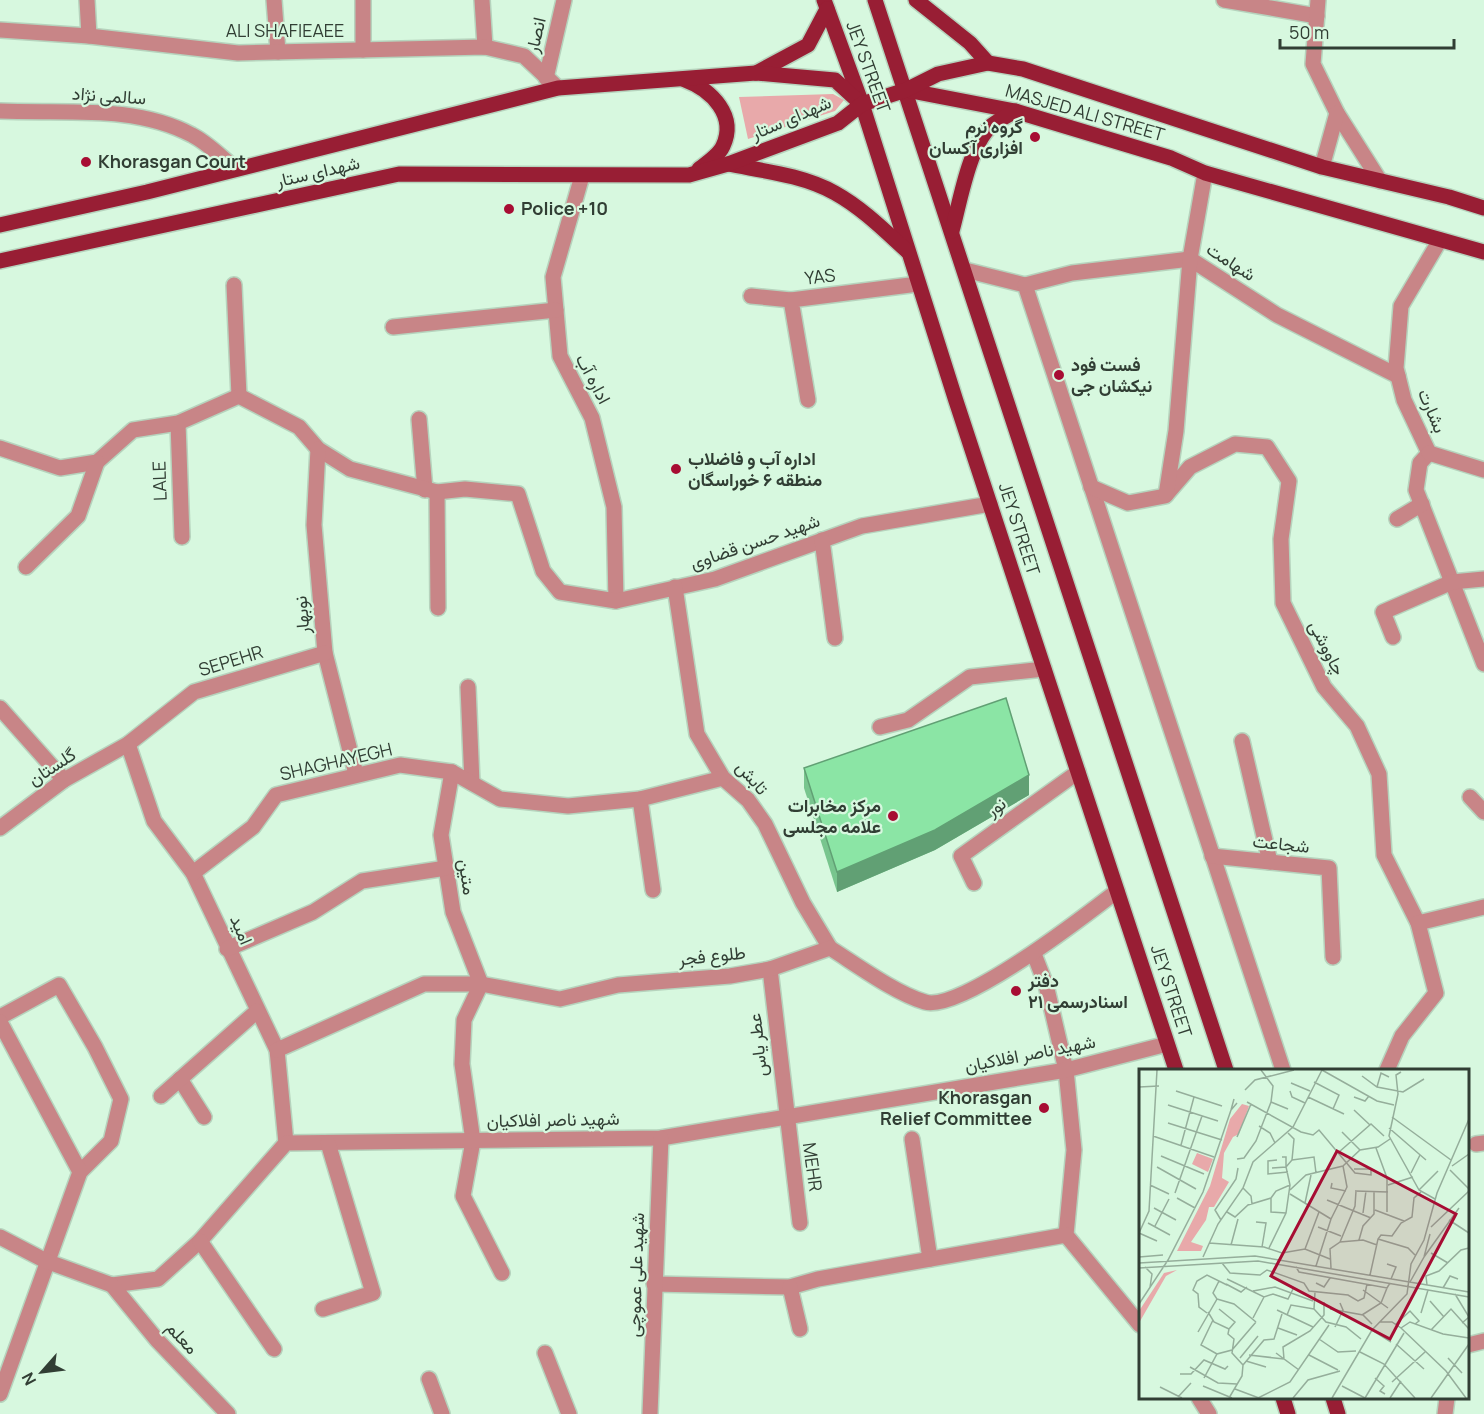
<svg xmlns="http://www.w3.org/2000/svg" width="1484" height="1414" font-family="Manrope,Vazirmatn,sans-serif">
  <rect width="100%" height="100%" fill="#d7f8df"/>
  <polygon fill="#e8a9aa" points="833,94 844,100 835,111 748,139 739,97"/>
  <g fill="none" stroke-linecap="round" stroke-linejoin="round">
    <g stroke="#b6d3bd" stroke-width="18">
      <g id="minor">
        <polyline points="87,0 89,36"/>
        <polyline points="274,0 278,52"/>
        <polyline points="482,0 485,47"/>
        <polyline points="1224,0 1317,16"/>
        <polyline points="1318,0 1313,64 1337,113 1380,181"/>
        <polyline points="0,30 89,36 238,53 485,47 524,56 558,88"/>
        <polyline points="363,50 363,0"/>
        <polyline points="546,78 564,0"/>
        <path d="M 0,111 C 64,114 134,104 192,135 C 208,143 222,158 236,169"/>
        <polyline points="1322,167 1337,113"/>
        <polyline points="582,176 553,277 560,356 592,418 614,507 616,601"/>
        <polyline points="965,270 1025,285 1283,1070"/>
        <polyline points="234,285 239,396"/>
        <polyline points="1025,285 1072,273 1190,259 1277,315 1398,376"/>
        <polyline points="751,296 791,300"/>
        <polyline points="393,327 556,310"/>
        <polyline points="808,400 791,300 918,284"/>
        <polyline points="419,419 425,490"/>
        <polyline points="178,423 182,537"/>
        <polyline points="0,448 60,468 97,462 133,430 178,423 239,396 299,427 318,449 350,469 437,492 465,489 518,494 543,571 560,592 616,601 715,579 862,526 990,504"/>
        <polyline points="318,449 314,525 325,653 356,774"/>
        <polyline points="1429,453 1404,400 1396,368 1401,306 1440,240"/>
        <polyline points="1429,453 1420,463 1416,490 1484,664"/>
        <polyline points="1429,453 1484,470"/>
        <polyline points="1091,487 1128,503 1165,496 1190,467 1235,444 1267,447 1289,481 1281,539 1283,603 1324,687 1357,726 1379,774 1384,855 1418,923 1436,993 1402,1036 1387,1070"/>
        <polyline points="437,492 438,608"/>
        <polyline points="1166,495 1176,431 1190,259 1205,173"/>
        <polyline points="1397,519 1422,504"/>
        <polyline points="822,540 835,638"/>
        <polyline points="26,567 78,516 97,462"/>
        <polyline points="675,587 697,734 723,778 748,800 765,824 803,903 830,948"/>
        <polyline points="1393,637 1383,612 1452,582 1484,579"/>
        <polyline points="468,687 472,783"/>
        <polyline points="0,708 64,780"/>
        <polyline points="880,727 908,720 970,677 1044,669"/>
        <polyline points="1242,741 1270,862"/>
        <polyline points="128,744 154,821 193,873 277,1050 286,1143"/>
        <polyline points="452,772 441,835 453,912 481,984 464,1020 462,1064 473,1141 463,1196 502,1273"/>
        <polyline points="1470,797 1484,812"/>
        <polyline points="640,799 653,890"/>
        <polyline points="0,828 64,780 128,744 194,692 325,653"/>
        <polyline points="1212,856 1329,868 1333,957"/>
        <polyline points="193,873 253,827 276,795 400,765 452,772 500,799 568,806 640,799 723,778"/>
        <polyline points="974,883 961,856 1078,772"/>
        <polyline points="1418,923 1484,907"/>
        <polyline points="227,949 313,912 362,881 446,868"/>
        <polyline points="1034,954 1046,985 1066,1070 1074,1150 1066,1235 1140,1325"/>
        <polyline points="770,969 800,1223"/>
        <polyline points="0,1017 59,985 95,1047 121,1099 111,1141 80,1172 0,1394"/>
        <polyline points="0,1022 80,1172"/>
        <path d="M 277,1050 L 424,984 L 481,984 L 560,999 L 618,985 L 730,976 L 770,969 L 830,948 C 857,965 895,993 925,1002 C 960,1013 1086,915 1117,891"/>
        <polyline points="180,1079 204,1117"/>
        <polyline points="161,1096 257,1011"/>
        <polyline points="912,1139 930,1259"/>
        <polyline points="1476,1144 1484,1143"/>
        <polyline points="0,1237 46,1261 112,1285 158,1279 200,1241 286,1143 661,1138 1066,1070 1167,1044"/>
        <polyline points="200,1241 274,1349"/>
        <polyline points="654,1284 790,1287 818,1279 1066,1235"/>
        <polyline points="112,1285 157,1340 228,1414"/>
        <polyline points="790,1287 800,1329"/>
        <polyline points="323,1309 373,1293 328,1143"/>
        <polyline points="1468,1345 1484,1341"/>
        <polyline points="545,1353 569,1414"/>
        <polyline points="429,1379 442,1414"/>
        <polyline points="1199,1398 1209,1414"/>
        <polyline points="650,1414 661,1138"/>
        <polyline points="1445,1414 1447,1398"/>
      </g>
    </g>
    <g stroke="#b6d3bd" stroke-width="18">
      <g id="major">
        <polyline points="824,0 862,104 956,401 1176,1070"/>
        <polyline points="875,0 1226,1070"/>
        <polyline points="916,0 970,43 988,63"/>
        <polyline points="756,73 808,45 827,9"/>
        <path d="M 685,80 C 712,90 737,116 723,146 C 719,155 707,163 699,169"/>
        <polyline points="906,90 1015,111 1171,158 1205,173 1484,252"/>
        <path d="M 728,164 C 763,171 803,175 835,193 C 862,208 884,230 907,251"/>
        <polyline points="0,225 147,192 558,88 756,73 835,80 859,102"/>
        <path d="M 952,231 C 960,202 969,146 991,126 C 998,120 1008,116 1015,111"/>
        <polyline points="0,261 399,174 689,175 728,164 838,123 862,104 906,90 938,74 988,63 1023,69 1322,167 1449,197 1484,208"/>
        <polyline points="1283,1398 1288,1414"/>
        <polyline points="1333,1398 1338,1414"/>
      </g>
    </g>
    <use href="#minor" stroke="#c88587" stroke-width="15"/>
    <use href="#major" stroke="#981e34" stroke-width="15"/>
  </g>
  <polygon fill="#78c58e" points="804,768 1029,795 935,850 837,892 804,788"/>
  <polygon fill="#61a074" points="1029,775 1029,795 935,850 837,892 837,872"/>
  <polygon fill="#8be5a5" stroke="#61a074" stroke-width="1.5" points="1006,698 1029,775 935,830 837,872 804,768"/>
  <g fill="#a70d33" stroke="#d7f8df" stroke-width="2">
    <circle cx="1035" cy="137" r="6"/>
    <circle cx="86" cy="162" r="6"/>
    <circle cx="509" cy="209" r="6"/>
    <circle cx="1059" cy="375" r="6"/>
    <circle cx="676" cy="469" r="6"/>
    <circle cx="893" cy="816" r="6"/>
    <circle cx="1016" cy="991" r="6"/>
    <circle cx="1044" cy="1108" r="6"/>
  </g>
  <g text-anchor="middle" stroke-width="4.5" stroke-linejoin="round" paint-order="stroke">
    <g font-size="18" fill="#313e34" stroke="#d7f8df">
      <text x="285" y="37">ALI SHAFIEAEE</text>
      <text transform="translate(536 35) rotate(-77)" y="6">انصار</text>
      <text transform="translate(868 67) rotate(70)" y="6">JEY STREET</text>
      <text transform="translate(109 96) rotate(4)" y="6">سالمی نژاد</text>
      <text transform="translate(1085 113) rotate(16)" y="6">MASJED ALI STREET</text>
      <text transform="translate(791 118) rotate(-23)" y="6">شهدای ستار</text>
      <text transform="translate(318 172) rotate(-13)" y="6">شهدای ستار</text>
      <text transform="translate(1231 262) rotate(33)" y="6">شهامت</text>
      <text transform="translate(820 277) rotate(-7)" y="6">YAS</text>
      <text transform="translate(593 379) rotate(62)" y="6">اداره آب</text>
      <text transform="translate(1432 411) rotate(67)" y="6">بشارت</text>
      <text transform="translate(160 481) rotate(-92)" y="6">LALE</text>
      <text transform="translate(1019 529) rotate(72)" y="6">JEY STREET</text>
      <text transform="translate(755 542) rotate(-19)" y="6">شهید حسن قضاوی</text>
      <text transform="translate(302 615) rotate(-95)" y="6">نوبهار</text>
      <text transform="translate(1327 648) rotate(63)" y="6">چاووشی</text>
      <text transform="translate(231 661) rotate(-17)" y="6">SEPEHR</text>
      <text transform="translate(336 762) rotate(-13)" y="6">SHAGHAYEGH</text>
      <text transform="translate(52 767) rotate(-33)" y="6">گلستان</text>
      <text transform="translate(752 778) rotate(48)" y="6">تابش</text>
      <text transform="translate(996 807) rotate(-36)" y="6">نور</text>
      <text transform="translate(1281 844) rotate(6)" y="6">شجاعت</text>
      <text transform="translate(467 877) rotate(82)" y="6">متین</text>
      <text transform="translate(241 930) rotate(67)" y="6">امید</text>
      <text transform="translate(712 956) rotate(-6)" y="6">طلوع فجر</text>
      <text transform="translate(1171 991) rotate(72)" y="6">JEY STREET</text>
      <text transform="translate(758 1045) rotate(-96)" y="6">عطر یاس</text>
      <text transform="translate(1030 1054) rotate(-11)" y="6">شهید ناصر افلاکیان</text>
      <text transform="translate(553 1120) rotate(-1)" y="6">شهید ناصر افلاکیان</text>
      <text transform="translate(812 1167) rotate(82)" y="6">MEHR</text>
      <text transform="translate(636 1275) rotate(-88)" y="6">شهید علی عموچی</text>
      <text transform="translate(182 1338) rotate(47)" y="6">معلم</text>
    </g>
    <g font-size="18" font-weight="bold" fill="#313e34" stroke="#d7f8df" text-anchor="start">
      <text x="1023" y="133" text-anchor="end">گروه نرم<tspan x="1023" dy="21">افزاری آکسان</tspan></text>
      <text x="98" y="168">Khorasgan Court</text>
      <text x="521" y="215">Police +10</text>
      <text x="1071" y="371">فست فود<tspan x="1071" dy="21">نیکشان جی</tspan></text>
      <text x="688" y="465">اداره آب و فاضلاب<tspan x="688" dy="21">منطقه ۶ خوراسگان</tspan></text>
      <text x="881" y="812" text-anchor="end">مرکز مخابرات<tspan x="881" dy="21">علامه مجلسی</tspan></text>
      <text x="1028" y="987">دفتر<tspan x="1028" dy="21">اسنادرسمی ۲۱</tspan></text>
      <text x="1032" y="1104" text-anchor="end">Khorasgan<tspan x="1032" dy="21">Relief Committee</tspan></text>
    </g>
  </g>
  <g transform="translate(1139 1069)">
    <rect width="330" height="330" fill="#d7f8df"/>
    <path d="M 103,35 L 110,37 L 100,65 L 94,68 L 85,84 L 83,109 L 90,113 L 75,138 L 70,138 L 67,151 L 52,173 L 64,177 L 62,182 L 38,182 L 71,117 L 91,50 ZM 58,84 L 74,90 L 69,103 L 53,95 ZM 38,201 L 27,207 L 0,254 L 0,242 L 25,204 Z" fill="#e8a9aa"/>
    <path fill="none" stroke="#95ae9b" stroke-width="1.5" d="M 183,1 L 238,32 L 255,36M 262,3 L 257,6 L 259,25 L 250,67 L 280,121 L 296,130M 223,7 L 238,18 L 264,23 L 285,10M 175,13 L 200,26 L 194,40M 152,14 L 171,22M 0,18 L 20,17M 238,18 L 242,4 L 250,8M 106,21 L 116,11 L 155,1M 37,22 L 83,37M 151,22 L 153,28 L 166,34M 169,28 L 205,45M 215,28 L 226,32 L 230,27M 95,30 L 92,41 L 98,34M 108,33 L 162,63 L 174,66 L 180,61 L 216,104 L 232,106 L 232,100 L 215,100M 132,33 L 149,40M 29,36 L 79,52M 215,41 L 231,56M 253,48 L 312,91M 29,54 L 83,71M 120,57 L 131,64 L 136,74M 250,59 L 287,91M 203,63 L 221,81M 14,67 L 75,88M 98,68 L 112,35M 42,76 L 55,28M 237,79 L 248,109 L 248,143M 200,83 L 232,55 L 245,67M 22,87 L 65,105M 98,90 L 105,89 L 117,72 L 132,33 L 134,17 L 122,1M 138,91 L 129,92 L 129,105 L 149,103M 153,91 L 175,88 L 177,104M 313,97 L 330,85M 18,98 L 57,120M 133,99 L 147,98 L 147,88 L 143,88M 311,101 L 330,120M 272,104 L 281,86M 193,114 L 192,119 L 207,122M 11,116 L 30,125M 249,116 L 274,108M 104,119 L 112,127 L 113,135M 151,121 L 167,106 L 204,97M 280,121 L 299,102M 216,122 L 249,123M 36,124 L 63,47M 151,125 L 192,150M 38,129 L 56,139M 132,129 L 132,143 L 147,144M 188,131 L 232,149M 166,134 L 172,106M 15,139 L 37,151M 236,141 L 265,152M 88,143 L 96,148 L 109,136 L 132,129 L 137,122 L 151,116M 224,144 L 227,122M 82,151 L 76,141 L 97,110 L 99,99M 310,151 L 330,164M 117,153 L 127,154 L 123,178M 9,154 L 31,166M 16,157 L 30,130M 179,158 L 202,167M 292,158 L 330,122M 0,164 L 10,142 L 18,1M 0,164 L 18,172M 239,170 L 269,179 L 276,186M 220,171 L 224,157 L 235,145 L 235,123M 201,173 L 224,171 L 238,176M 70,174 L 125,178 L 143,184 L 166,180 L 191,190M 92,176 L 99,150M 130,179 L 147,144 L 151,116 L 147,98 L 153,91 L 155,70 L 149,64M 166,180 L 180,143M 292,184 L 309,194M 0,188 L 24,186M 64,188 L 79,155 L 104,119 L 114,93 L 154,58 L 183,1M 285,188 L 320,139M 0,194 L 116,187 L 330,223M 83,194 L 91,204 L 121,206 L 128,201 L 165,214 L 170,222 L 209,226 L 219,232 L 225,229 L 228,215M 248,195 L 257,198 L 252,210M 177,197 L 192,150 L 208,118 L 204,97 L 221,81 L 239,78 L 251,70M 6,198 L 13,205 L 11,218M 157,198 L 160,203 L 248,219 L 251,214M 0,199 L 119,192 L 330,228M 192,199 L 191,180 L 201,173 L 216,137 L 217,122M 231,206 L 239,170 L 242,166 L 253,167 L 262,154 L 273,148 L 275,129 L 282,123M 88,210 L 125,228 L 134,225 L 149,230 L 155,218M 271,213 L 285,188 L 291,165M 177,214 L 185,218 L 191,209M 87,215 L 102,223 L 108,218M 288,216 L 287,207 L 300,202 L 322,181 L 330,179M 304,219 L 311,207 L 319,210M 224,221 L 249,239M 114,222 L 136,218 L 174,232M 176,223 L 175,240 L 187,253 L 207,258 L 222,270M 316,225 L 330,248 L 323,254M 78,230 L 95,235 L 117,253M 291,232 L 305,248M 0,235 L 29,191 L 64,123 L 92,41M 80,240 L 96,253 L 90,260M 191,240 L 224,246 L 233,255M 138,241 L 174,258M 69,243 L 75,253 L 90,260 L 89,265 L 95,270 L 93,284 L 104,296 L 103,307 L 90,329M 68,244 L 60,238 L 59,225 L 54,221 L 58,212 L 68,206 L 88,216M 282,244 L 289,221M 148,246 L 152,236 L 175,240M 223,246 L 242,234 L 248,219M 114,249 L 125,228M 74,251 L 62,276 L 78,285M 241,253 L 253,253 L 262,259 L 307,302 L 327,329M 257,255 L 271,242 L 280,252 L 276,255M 196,258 L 204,241 L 201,234M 139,259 L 158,266M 262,259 L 271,253 L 304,265 L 330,269M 233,261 L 252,273M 292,261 L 312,240 L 330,260M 59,263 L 78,230 L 74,224 L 80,212M 180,270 L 199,283 L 217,282M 257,275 L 285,300M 221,283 L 245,295 L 276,329M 137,284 L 145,290 L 144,278 L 171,262 L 185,246 L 185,233M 110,286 L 145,290 L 160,301M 170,286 L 199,301M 101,289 L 119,267M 309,289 L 323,304M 107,292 L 127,298M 104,296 L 125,271 L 135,270 L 143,245M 51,298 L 79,314 L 98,315M 41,305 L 52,305 L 65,291 L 86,300 L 89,297M 65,309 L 78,285 L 93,281 L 117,253M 236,309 L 245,317 L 241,322 L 246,325M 253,313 L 286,283M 64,317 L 93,329M 203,317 L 226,329M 21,318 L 43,329M 96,320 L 120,329M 39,328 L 52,314M 119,329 L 151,313 L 190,256M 154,329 L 169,311 L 201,302M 193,329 L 233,261 L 268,225 L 272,195 L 285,171 L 298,124 L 330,50M 226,329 L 265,264M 251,329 L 262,312M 292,329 L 330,275"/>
    <path fill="#a70d33" fill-opacity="0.15" stroke="#a70d33" stroke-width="3" d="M 198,82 L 317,145 L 251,270 L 132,207 Z"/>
    <rect width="330" height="330" fill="none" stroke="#313e34" stroke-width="3"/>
  </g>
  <g transform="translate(42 1372) rotate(242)" stroke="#d7f8df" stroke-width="4.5" paint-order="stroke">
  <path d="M0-4.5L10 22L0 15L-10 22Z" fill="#313e34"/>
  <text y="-9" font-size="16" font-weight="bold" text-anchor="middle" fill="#313e34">N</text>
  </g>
  <path d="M1280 39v9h174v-9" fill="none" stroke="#313e34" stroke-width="3"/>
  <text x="1289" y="39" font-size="18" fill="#313e34" stroke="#d7f8df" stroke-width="4.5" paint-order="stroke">50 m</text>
</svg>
